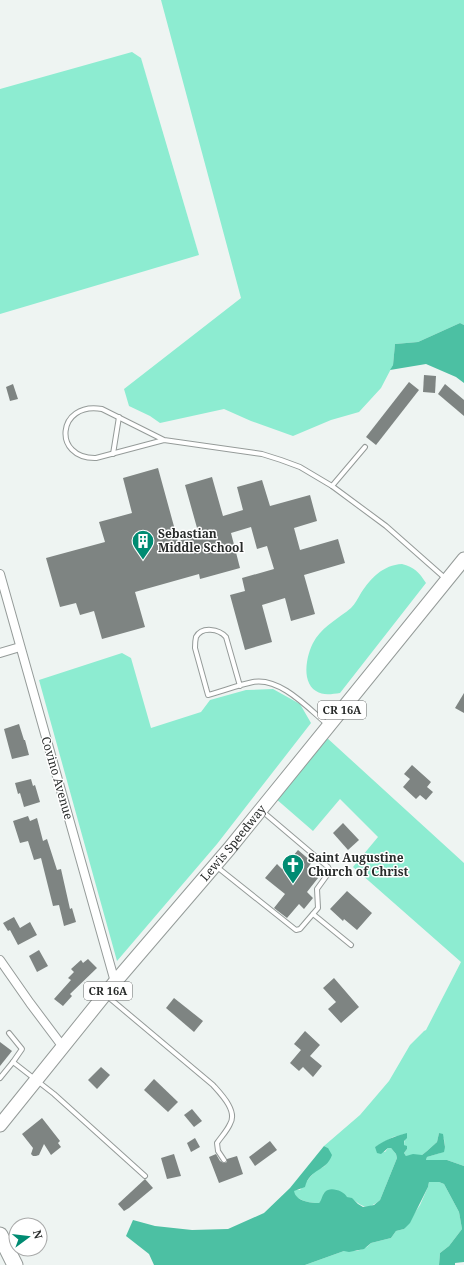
<svg xmlns="http://www.w3.org/2000/svg" width="464" height="1265" font-family="'Noto Serif',serif">
  <rect width="100%" height="100%" fill="#eef4f2"/>
  <g fill="#8decd1">
    <polygon points="161,0 464,0 464,325 460,323 418,342 395,344 393,365 381,388 359,412 331,420 293,436 251,421 224,409 160,423 150,416 129,406 124,389 241,298"/>
    <polygon points="132,52 141,58 199,255 0,314 0,89"/>
    <path d="M 402,564 C 414,567 419,572 426,583 L 340,693 C 332,694 323,696 316,691 C 300,681 307,651 316,638 C 325,625 339,618 351,608 C 355,604 358,598 361,593 C 371,578 383,565 402,564 Z"/>
    <polygon points="122,653 131,658 151,728 201,712 210,700 246,690 273,689 300,704 311,723 217,844 117,961 39,680"/>
    <path d="M 326,737 L 464,863 L 464,1166 L 447,1160 L 426,1160 L 427,1157 L 440,1153 L 445,1147 L 444,1139 L 439,1133 L 437,1142 L 427,1151 L 422,1155 L 406,1156 L 404,1153 L 407,1149 L 404,1145 L 405,1134 L 393,1137 L 375,1147 L 385,1152 L 388,1148 L 391,1148 L 396,1154 L 397,1158 L 380,1200 C 362,1215 362,1201 346,1197 C 339,1195 331,1194 324,1193 L 322,1200 L 319,1203 C 309,1203 296,1201 293,1190 L 300,1190 L 315,1171 L 325,1166 L 328,1148 L 324,1146 L 360,1115 L 389,1081 L 410,1045 L 424,1031 L 426,1030 L 461,962 L 353,867 L 378,837 L 340,799 L 313,831 L 275,798 Z"/>
    <polygon points="429,1182 439,1182 444,1184 459,1212 462,1229 449,1246 440,1253 439,1265 305,1265 344,1251 357,1251 367,1247 371,1243 391,1238 396,1231 404,1229 420,1205 428,1187"/>
  </g>
  <g fill="#4cc0a3">
    <polygon points="460,323 464,325 464,383 456,377 426,364 390,370 393,365 395,344 418,342"/>
    <path d="M 407,1133 L 407,1138 L 404,1141 L 404,1145 L 407,1146 L 407,1149 L 404,1153 L 406,1156 L 413,1154 L 422,1155 L 427,1151 L 437,1142 L 439,1133 L 443,1134 L 445,1147 L 444,1152 L 427,1157 L 426,1160 L 447,1160 L 464,1166 L 464,1262 L 455,1263 L 455,1265 L 439,1265 L 440,1253 L 449,1246 L 462,1229 L 459,1212 L 444,1184 L 439,1182 L 429,1182 L 428,1187 L 410,1223 L 404,1229 L 396,1231 L 391,1238 L 371,1243 L 364,1249 L 349,1252 L 344,1251 L 305,1265 L 154,1265 L 149,1254 L 126,1236 L 133,1220 L 155,1226 L 192,1230 L 228,1229 L 264,1213 L 290,1188 L 324,1146 L 328,1148 L 332,1155 C 326,1172 310,1168 305,1187 L 294,1191 C 296,1201 309,1203 319,1203 C 322,1200 322,1195 325,1192 C 330,1186 344,1191 347,1197 L 352,1198 L 358,1204 L 363,1207 L 374,1205 L 380,1200 L 397,1158 L 396,1154 L 391,1148 L 388,1148 L 381,1154 L 377,1153 L 375,1147 C 385,1140 395,1136 407,1133 Z"/>
  </g>
  <g fill="#7e8482">
    <polygon points="424,375 436,376 435,393 423,392"/>
    <polygon points="409,382 419,390 376,445 366,437"/>
    <polygon points="13,384 18,399 10,401 6,387"/>
    <polygon points="445,384 464,400 464,416 438,394"/>
    <polygon points="158,468 178,541 199,535 185,485 212,477 223,516 243,510 237,487 262,480 270,506 310,495 317,521 294,528 300,550 338,539 345,563 304,575 315,614 291,621 285,598 262,605 272,642 245,650 230,595 245,591 242,578 274,569 267,546 257,549 251,527 231,533 240,568 200,579 199,574 135,592 145,627 102,639 94,611 80,615 76,603 60,607 46,558 105,542 99,522 132,513 123,478"/>
    <polygon points="464,693 464,713 455,708"/>
    <polygon points="19,724 24,740 25,740 29,755 12,759 4,729"/>
    <polygon points="412,765 431,782 427,787 433,792 426,800 420,795 416,799 403,787 410,779 404,774"/>
    <polygon points="31,779 33,786 35,785 40,802 24,807 20,793 18,794 15,783"/>
    <polygon points="28,816 30,821 37,818 43,841 47,839 57,870 61,869 70,909 72,908 76,922 64,926 59,905 53,906 41,858 34,860 28,841 20,843 13,821"/>
    <polygon points="343,823 359,840 348,850 333,833"/>
    <polygon points="298,850 312,862 307,869 318,878 307,892 313,898 304,909 299,904 287,918 274,908 285,894 265,878 277,864 282,869"/>
    <polygon points="347,891 372,913 357,930 344,919 343,921 330,909"/>
    <polygon points="14,917 20,928 30,922 37,935 18,945 10,930 8,931 3,923"/>
    <polygon points="39,950 48,966 37,972 29,956"/>
    <polygon points="88,959 97,968 70,994 72,996 63,1006 54,999 71,980 68,978 74,972 71,969 81,960 83,963"/>
    <polygon points="334,978 359,1007 341,1023 328,1009 336,1002 323,988"/>
    <polygon points="174,998 203,1021 194,1032 166,1008"/>
    <polygon points="305,1031 320,1045 310,1056 322,1066 313,1077 303,1067 299,1071 290,1063 301,1050 294,1044"/>
    <polygon points="0,1042 12,1051 0,1066"/>
    <polygon points="101,1067 110,1075 97,1089 88,1080"/>
    <polygon points="154,1079 178,1102 168,1112 144,1090"/>
    <polygon points="192,1109 202,1121 194,1127 184,1115"/>
    <polygon points="42,1118 60,1141 58,1143 61,1147 51,1155 44,1144 39,1155 36,1156 33,1156 31,1154 33,1148 22,1134"/>
    <polygon points="195,1138 200,1147 191,1152 187,1143"/>
    <polygon points="270,1141 277,1150 255,1166 249,1157"/>
    <polygon points="174,1154 181,1176 167,1179 161,1158"/>
    <polygon points="216,1154 220,1161 224,1163 227,1162 227,1159 237,1156 243,1174 219,1183 209,1157"/>
    <polygon points="145,1179 153,1188 129,1208 124,1211 118,1204"/>
  </g>
  <g fill="none" stroke-linecap="round" stroke-linejoin="round">
    <g stroke="#959b99" stroke-width="6">
      <g id="lane">
        <path d="M 164,440 L 96,458 C 52,459 57,401 102,409 L 164,440 L 262,454 L 281,460 L 300,467 L 332,486 L 386,526 L 446,579"/>
        <polyline points="113,454 119,417"/>
        <polyline points="332,486 365,447"/>
        <path d="M 240,686 L 226,637 C 219,629 202,626 196,637 C 195,641 195,644 195,648 L 208,695 C 223,691 238,685 253,682 C 280,677 308,708 327,724"/>
        <polyline points="217,867 296,930 300,929 318,908 317,889 330,871 328,867 262,811"/>
        <polyline points="313,914 351,945"/>
        <path d="M 107,996 L 213,1085 C 221,1094 238,1111 230,1124 C 227,1131 221,1137 217,1143 L 218,1151 L 224,1160"/>
        <polyline points="9,1033 22,1049 13,1062"/>
        <polyline points="0,1078 13,1062 54,1094 145,1176"/>
      </g>
    </g>
    <g stroke="#959b99" stroke-width="10">
      <g id="street">
        <polyline points="0,574 115,982"/>
        <polyline points="0,653 20,647"/>
        <polyline points="0,960 30,1003 63,1047"/>
      </g>
    </g>
    <g stroke="#959b99" stroke-width="15">
      <g id="primary">
        <path id="s1" d="M 0,1125 L 115,982 L 229,849 L 464,559"/>
      </g>
    </g>
    <g stroke="#959b99" stroke-width="17">
      <polyline id="highway" points="0,1235 15,1265"/>
    </g>
    <use href="#lane" stroke="#fff" stroke-width="4"/>
    <use href="#street" stroke="#fff" stroke-width="8"/>
    <use href="#primary" stroke="#fff" stroke-width="13"/>
    <use href="#highway" stroke="#fff" stroke-width="15"/>
  </g>
  <defs>
    <g id="building-pin" transform="scale(1.15)"><path d="M0 17L-7.5 6A9.5 9.5 0 1 1 7.5 6Z" fill="#008b72" stroke="#fff"/><path d="M-4-6H4V6H1V3H-1V6H-4ZM-2.5-4.3h1.7v1.8h-1.7ZM.8-4.3h1.7v1.8H.8ZM-2.5-1h1.7V.8h-1.7ZM.8-1h1.7V.8H.8Z" fill="#fff"/></g>
    <g id="church-pin" transform="scale(1.15)"><path d="M0 17L-7.5 6A9.5 9.5 0 1 1 7.5 6Z" fill="#008b72" stroke="#fff"/><path d="M-1.2-6h2.4v3.5h3.3v2.4h-3.3V6h-2.4V-.1h-3.3v-2.4h3.3Z" fill="#fff"/></g>
  </defs>
  <g fill-rule="evenodd">
    <use href="#building-pin" x="143" y="541"/>
    <use href="#church-pin" x="293" y="865"/>
  </g>
  <g text-anchor="middle" stroke-width="3" stroke-linejoin="round" paint-order="stroke">
    <g fill="#fff" stroke="#686b6a" stroke-width="1">
      <rect x="318" y="701" width="48" height="18" rx="3"/>
      <rect x="84" y="982" width="48" height="18" rx="3"/>
    </g>
    <g font-size="11" font-weight="bold" fill="#282b2a">
      <text x="342" y="714">CR 16A</text>
      <text x="108" y="995">CR 16A</text>
    </g>
    <g font-size="12" font-weight="bold" fill="#282b2a" stroke="#fff" text-anchor="start">
      <text x="158" y="538">Sebastian<tspan x="158" dy="14">Middle School</tspan></text>
      <text x="308" y="862">Saint Augustine<tspan x="308" dy="14">Church of Christ</tspan></text>
    </g>
    <g font-size="12" fill="#282b2a" stroke="#fff">
      <text transform="translate(57 778) rotate(74)" y="4">Covino Avenue</text>
      <text dy="4" stroke="none"><textPath href="#s1" startOffset="366">Lewis Speedway</textPath></text>
    </g>
  </g>
  <g transform="translate(28 1237) rotate(75)"><circle r="19" fill="#ffffff" stroke="#a9aaaa"/>
  <path d="M0-3L7 15L0 10L-7 15Z" fill="#008b72"/>
  <text y="-6" font-size="11" font-weight="bold" text-anchor="middle" fill="#282b2a">N</text>
  </g>
</svg>
